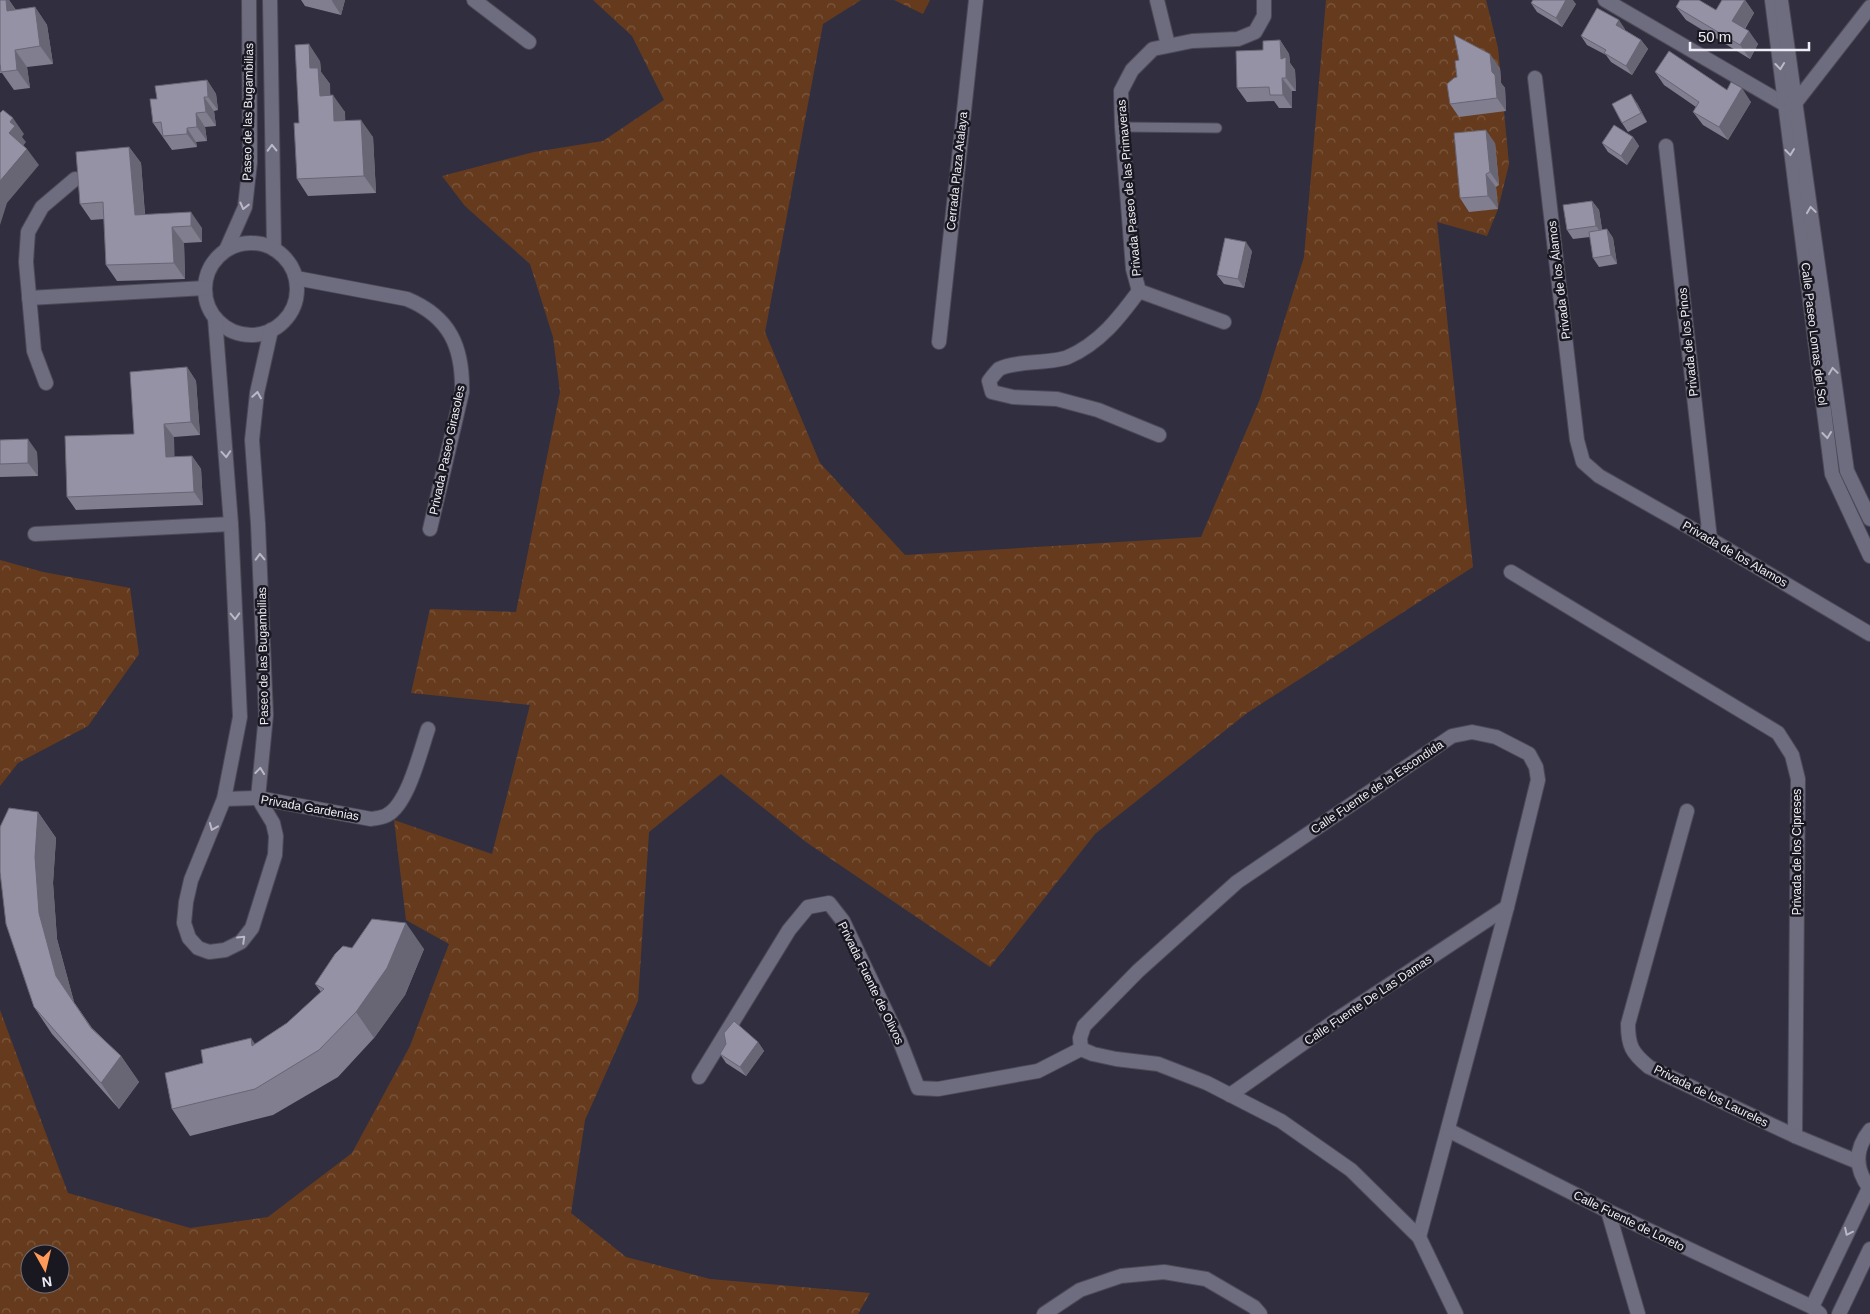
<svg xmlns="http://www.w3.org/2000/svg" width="1870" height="1314" font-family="Helvetica,sans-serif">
  <defs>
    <pattern id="forest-crowns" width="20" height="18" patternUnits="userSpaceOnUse" patternTransform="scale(1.25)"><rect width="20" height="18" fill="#663b1d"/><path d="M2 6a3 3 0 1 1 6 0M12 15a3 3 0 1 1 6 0" fill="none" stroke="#7c583f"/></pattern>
  </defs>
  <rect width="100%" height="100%" fill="#312f3f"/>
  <g fill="url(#forest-crowns)" fill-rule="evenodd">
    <path d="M 593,0 L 861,0 L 823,24 L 765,332 L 820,463 L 905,555 L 1201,537 L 1260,399 L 1304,257 L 1326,0 L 1486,0 L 1498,48 L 1509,164 L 1498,209 L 1487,236 L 1437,222 L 1473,567 L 1247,713 L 1095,834 L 990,967 L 806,842 L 721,774 L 649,832 L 638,1001 L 585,1120 L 571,1213 L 626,1257 L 710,1279 L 870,1293 L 858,1314 L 0,1314 L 0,1010 L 68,1193 L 190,1228 L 268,1217 L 352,1153 L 410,1046 L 449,944 L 406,920 L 394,820 L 492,854 L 530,705 L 411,693 L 430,609 L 516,612 L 560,392 L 553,337 L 530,264 L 465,206 L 442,176 L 534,152 L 603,141 L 664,100 L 632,36 ZM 30,1254 L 60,1254 L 60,1284 L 30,1284 Z"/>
    <polygon points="894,0 930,0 923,14"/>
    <polygon points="0,560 43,572 130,588 139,654 88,726 18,763 0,786"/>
  </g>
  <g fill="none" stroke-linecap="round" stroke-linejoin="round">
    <g stroke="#4c4a58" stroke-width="11">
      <polyline id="service" points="1122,127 1217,128"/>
    </g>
    <g stroke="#4c4a58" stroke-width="16">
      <g id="minor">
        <polyline points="270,0 274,249"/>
        <polyline points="474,0 529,42"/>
        <polyline points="1157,0 1168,45"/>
        <polyline points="1605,0 1784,104"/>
        <polyline points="1772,0 1832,474 1870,556"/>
        <polyline points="1781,1 1847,471 1870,519"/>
        <polyline points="1535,78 1577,440 1583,462 1599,476 1710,539 1870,634"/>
        <polyline points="1792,103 1796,102 1870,7"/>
        <polyline points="1666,146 1710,539"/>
        <circle cx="251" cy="289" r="46"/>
        <polyline points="226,250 245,207 250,162 249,0"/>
        <path d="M 296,278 L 407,299 C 450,317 463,347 462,392 L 430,529"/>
        <path d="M 1139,291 C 1119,318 1100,343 1068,357 C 1051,364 1017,360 999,369 C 996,372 992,377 989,381 L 992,392 L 1013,397 L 1057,399 L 1098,410 L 1159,435"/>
        <polyline points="29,298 205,288"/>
        <polyline points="215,318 231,524 240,717 224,799 191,880 186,902 184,923 189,938 198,948 209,952 225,950 241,942 252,928 275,855 276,836 273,823 258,798 266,715 258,524 252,440 257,393 271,330"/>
        <polyline points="1224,322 1139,291 1133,269 1122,127 1121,91 1132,70 1153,49 1192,41 1238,39 1255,32 1264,16 1264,0"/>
        <polyline points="939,342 976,0"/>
        <polyline points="46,383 34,351 26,262 28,232 42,207 75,179"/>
        <polyline points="35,534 231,524"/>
        <polyline points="1511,572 1778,733 1792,755 1798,779 1795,1136"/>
        <path d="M 224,799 L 258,798 L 371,819 C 376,818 382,818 387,815 C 408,804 420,752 428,729"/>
        <path d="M 1687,811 L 1628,1024 C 1628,1046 1632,1053 1649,1067 L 1795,1136 L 1858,1162"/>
        <polyline points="1081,1049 1080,1038 1084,1026 1138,971 1237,882 1452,736 1472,732 1496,737 1529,754 1536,767 1538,780 1507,907 1419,1237"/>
        <polyline points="1081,1049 1093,1054 1116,1059 1158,1064 1207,1083 1281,1121 1351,1170 1419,1237 1456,1314"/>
        <polyline points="699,1077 789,930 808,907 829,903 843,921 899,1039 918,1088 938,1089 1038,1071 1081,1049"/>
        <polyline points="1230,1095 1339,1018 1507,907"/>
        <polyline points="1448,1130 1608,1211 1812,1307 1820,1314"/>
        <path d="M 1870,1130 C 1854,1150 1855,1169 1870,1189"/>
        <polyline points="1608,1211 1638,1314"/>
        <polyline points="1812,1307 1869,1188"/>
        <polyline points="1044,1314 1080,1290 1121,1276 1164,1272 1206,1279 1254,1307 1260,1314"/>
        <polyline points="1839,1314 1870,1249"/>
      </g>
    </g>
    <use href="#service" stroke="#6e6c7f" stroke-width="9"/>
    <use href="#minor" stroke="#6e6c7f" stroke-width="14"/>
  </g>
  <g fill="#807e8f">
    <polygon points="0,0 9,0 16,10 35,7 47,25 53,64 27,67 30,88 14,90 2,73 0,73"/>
    <polygon points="301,0 345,0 341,15 305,6"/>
    <polygon points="1722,0 1745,0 1754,13 1745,29 1758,44 1750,59 1686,20 1676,7 1716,10"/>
    <polygon points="1531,3 1576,4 1562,27 1537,12"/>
    <polygon points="1625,29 1625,30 1641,40 1648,49 1632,75 1611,62 1606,55 1587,45 1581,36"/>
    <polygon points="1280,40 1289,54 1290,63 1295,70 1296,91 1292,91 1292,108 1279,108 1274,101 1247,102 1237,88 1263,50"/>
    <polygon points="320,61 321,72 330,84 330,95 345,112 345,121 373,137 376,193 308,196 297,179 299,123"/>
    <polygon points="1500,68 1501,83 1505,88 1506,111 1459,117 1450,104"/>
    <polygon points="1655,72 1727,90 1751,102 1728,140 1703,125 1693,112 1696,107 1664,85"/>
    <polygon points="207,80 216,94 218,110 214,111 216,126 205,127 207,141 196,142 197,147 172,150 153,123"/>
    <polygon points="1637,103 1647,122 1628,132 1622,123"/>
    <polygon points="1633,137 1639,146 1627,165 1608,152 1602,143"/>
    <polygon points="1495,143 1499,185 1496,187 1498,209 1469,212 1460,198"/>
    <polygon points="129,147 141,163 145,214 202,228 202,242 184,243 185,279 117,281 106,265 104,219 91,220 80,204"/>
    <polygon points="1592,201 1599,210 1602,230 1607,229 1613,238 1617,264 1599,267 1593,258 1590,237 1573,239 1567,230"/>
    <polygon points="1252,251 1244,288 1224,284 1217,275"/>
    <polygon points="187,367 196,381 200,435 174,437 174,457 192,456 201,469 203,505 76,510 67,497 134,434"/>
    <polygon points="0,440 37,452 38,476 0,477"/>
    <polygon points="38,812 56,838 53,883 57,939 74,1002 92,1028 121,1056 139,1082 119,1109 52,1034 34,1007"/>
    <polygon points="352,948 424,949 405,995 374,1038 338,1077 273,1115 190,1136 172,1109 203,1063 255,1044 287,1023 321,992 315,984"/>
    <polygon points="758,1042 764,1051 746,1076 726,1063 720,1054"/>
  </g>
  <g fill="#686674">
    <polygon points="6,0 9,0 17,12 7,11"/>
    <polygon points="332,0 345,0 341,15 332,1"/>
    <polygon points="1566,0 1573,0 1576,4 1562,27 1556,18"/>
    <polygon points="1745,0 1754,13 1741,34 1732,21"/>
    <polygon points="35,7 47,25 53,64 40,46"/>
    <polygon points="1619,20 1625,29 1623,34 1616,25"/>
    <polygon points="1749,31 1758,44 1750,59 1740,45"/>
    <polygon points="1280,40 1289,54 1290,63 1295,70 1296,91 1286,78 1281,59"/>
    <polygon points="1641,40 1648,49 1632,75 1626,66"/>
    <polygon points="309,44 320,61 321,72 330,84 331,113 320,96 310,68"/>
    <polygon points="15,50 27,67 30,88 17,70"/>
    <polygon points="1490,54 1500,68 1501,83 1505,88 1506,111 1497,98 1492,72"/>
    <polygon points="1282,78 1292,91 1292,108 1283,95"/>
    <polygon points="207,80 216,94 218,110 208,97"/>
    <polygon points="1742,88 1751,102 1728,140 1719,127"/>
    <polygon points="1631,94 1637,103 1647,122 1641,113"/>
    <polygon points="333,95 345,112 346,138 334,121"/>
    <polygon points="204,97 214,111 216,126 206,112"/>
    <polygon points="196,113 205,127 207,141 197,127"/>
    <polygon points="13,118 24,134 22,137 26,142 20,150 9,133 10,122"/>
    <polygon points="361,120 373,137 376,193 364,176"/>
    <polygon points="187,128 196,142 197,147 187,134"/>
    <polygon points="1486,130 1495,143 1499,185 1490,172"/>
    <polygon points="1633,137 1639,146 1627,165 1621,156"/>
    <polygon points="129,147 141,163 146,231 135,215"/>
    <polygon points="27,149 39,165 7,203 0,225 0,181"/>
    <polygon points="1486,174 1496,187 1498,209 1488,196"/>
    <polygon points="1592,201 1599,210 1603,235 1596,226"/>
    <polygon points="191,212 202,228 202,242 191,226"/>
    <polygon points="172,227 184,243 185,279 174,263"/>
    <polygon points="1607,229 1613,238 1617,264 1611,255"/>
    <polygon points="1246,242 1252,251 1244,288 1238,279"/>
    <polygon points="187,367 196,381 200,435 191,422"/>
    <polygon points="164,424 174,437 175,470 166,457"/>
    <polygon points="28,439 37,452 38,476 28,463"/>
    <polygon points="192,456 201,469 203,505 194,492"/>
    <polygon points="38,812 56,838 53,883 57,939 74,1002 56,976 39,913 35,857"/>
    <polygon points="406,923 424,949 405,995 374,1038 356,1012"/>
    <polygon points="251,1038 269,1064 252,1046"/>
    <polygon points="758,1042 764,1051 746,1076 740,1067"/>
    <polygon points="121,1056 139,1082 119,1109 101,1083"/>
  </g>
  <g fill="#9592a6" stroke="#686674">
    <polygon points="0,0 6,0 7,11 35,7 40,46 15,50 17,70 1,72 0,63"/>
    <polygon points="1533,0 1566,0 1556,18 1531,3"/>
    <polygon points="1680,0 1699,0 1716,10 1722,0 1745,0 1732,21 1749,31 1740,45 1676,7"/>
    <polygon points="1597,8 1619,20 1616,25 1641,40 1626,66 1604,53 1606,50 1581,36"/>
    <polygon points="1454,35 1490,54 1492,72 1495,75 1497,98 1450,104 1447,84 1454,78 1457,77 1455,61 1459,60"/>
    <polygon points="1280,40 1281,59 1286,57 1286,78 1282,78 1283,95 1270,95 1269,87 1237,88 1236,51 1263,50 1263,41"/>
    <polygon points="309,44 310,68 318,68 320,96 333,95 334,121 361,120 364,176 297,179 294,123 299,123 295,45"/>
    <polygon points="1669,51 1727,90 1731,82 1742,88 1719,127 1693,112 1699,102 1655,72"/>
    <polygon points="207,80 208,97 204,97 206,112 196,113 197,127 187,128 187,134 163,136 161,122 153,123 150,99 157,99 155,86"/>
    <polygon points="1631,94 1641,113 1622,123 1612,104"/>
    <polygon points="3,110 13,118 10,122 15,126 9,133 27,149 0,181 0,113"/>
    <polygon points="1614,125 1633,137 1621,156 1602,143"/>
    <polygon points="1486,130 1490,172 1486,174 1488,196 1460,198 1454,133"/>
    <polygon points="129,147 135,215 191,212 191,226 172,227 174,263 106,265 103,202 80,204 76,152"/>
    <polygon points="1592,201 1596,226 1567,230 1563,205"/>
    <polygon points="1607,229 1611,255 1593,258 1589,232"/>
    <polygon points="1225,238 1246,242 1238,279 1217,275"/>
    <polygon points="187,367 191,422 164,424 166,457 192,456 194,492 67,497 65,436 134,434 130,372"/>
    <polygon points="28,439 28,463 0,464 0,440"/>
    <polygon points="9,808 38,812 35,857 39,913 56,976 91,1028 121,1056 101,1083 34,1007 6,924 0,872 0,827"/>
    <polygon points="372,919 406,923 387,968 356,1012 319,1050 255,1089 172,1109 165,1073 203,1063 201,1050 251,1038 252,1046 287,1023 324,989 315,984 335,954 343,946 352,948"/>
    <polygon points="734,1021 758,1042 740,1067 720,1054 726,1044 724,1033"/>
  </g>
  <defs><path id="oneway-chevron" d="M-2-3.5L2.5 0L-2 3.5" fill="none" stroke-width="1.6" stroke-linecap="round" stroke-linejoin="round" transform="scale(1.25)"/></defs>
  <g stroke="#bbb9c7">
    <use href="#oneway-chevron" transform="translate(1780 66) rotate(84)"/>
    <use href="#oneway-chevron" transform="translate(272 148) rotate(-91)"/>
    <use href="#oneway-chevron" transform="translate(1790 152) rotate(83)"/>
    <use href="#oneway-chevron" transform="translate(244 206) rotate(104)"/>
    <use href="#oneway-chevron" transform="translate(1811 210) rotate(-98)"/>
    <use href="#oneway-chevron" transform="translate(1833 371) rotate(-98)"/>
    <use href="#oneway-chevron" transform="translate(257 395) rotate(-81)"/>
    <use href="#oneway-chevron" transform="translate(1827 435) rotate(83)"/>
    <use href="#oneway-chevron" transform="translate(226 454) rotate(86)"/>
    <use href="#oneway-chevron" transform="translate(260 557) rotate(-92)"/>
    <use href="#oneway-chevron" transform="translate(235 616) rotate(88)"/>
    <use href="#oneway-chevron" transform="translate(260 771) rotate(-84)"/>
    <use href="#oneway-chevron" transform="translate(213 827) rotate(112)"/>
    <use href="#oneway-chevron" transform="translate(242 939) rotate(-44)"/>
    <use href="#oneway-chevron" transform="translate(1848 1232) rotate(116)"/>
  </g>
  <g text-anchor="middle" stroke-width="5" stroke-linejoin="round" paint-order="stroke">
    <g font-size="12" fill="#eeedf7" stroke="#191820">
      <text transform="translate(248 112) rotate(-89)" y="4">Paseo de las Bugambilias</text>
      <text transform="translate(957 171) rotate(-84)" y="4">Cerrada Plaza Atalaya</text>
      <text transform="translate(1129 188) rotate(-95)" y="4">Privada Paseo de las Primaveras</text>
      <text transform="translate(1559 280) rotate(-97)" y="4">Privada de los Álamos</text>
      <text transform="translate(1814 334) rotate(83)" y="4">Calle Paseo Lomas del Sol</text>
      <text transform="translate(1688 342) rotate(-96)" y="4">Privada de los Pinos</text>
      <text transform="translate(447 450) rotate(-78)" y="4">Privada Paseo Girasoles</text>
      <text transform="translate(1735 554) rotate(30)" y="4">Privada de los Alamos</text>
      <text transform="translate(263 656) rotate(-91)" y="4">Paseo de las Bugambilias</text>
      <text transform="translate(1377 787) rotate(-34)" y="4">Calle Fuente de la Escondida</text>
      <text transform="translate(310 808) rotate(10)" y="4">Privada Gardenias</text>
      <text transform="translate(1797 852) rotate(-90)" y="4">Privada de los Cipreses</text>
      <text transform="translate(871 983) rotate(64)" y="4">Privada Fuente de Olivos</text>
      <text transform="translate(1368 1000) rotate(-34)" y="4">Calle Fuente De Las Damas</text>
      <text transform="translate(1711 1096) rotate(26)" y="4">Privada de los Laureles</text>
      <text transform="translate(1629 1221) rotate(26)" y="4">Calle Fuente de Loreto</text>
    </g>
  </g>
  <g transform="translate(45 1269) rotate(172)"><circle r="24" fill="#191820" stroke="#6e6d76"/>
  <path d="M0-4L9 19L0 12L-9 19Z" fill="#fe9b58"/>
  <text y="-8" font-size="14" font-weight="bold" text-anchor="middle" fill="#eeedf7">N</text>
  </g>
  <path d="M1690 42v8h119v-8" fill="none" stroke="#eeedf7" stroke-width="2.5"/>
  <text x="1698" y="42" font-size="15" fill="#eeedf7" stroke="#191820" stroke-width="4" paint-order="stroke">50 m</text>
</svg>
